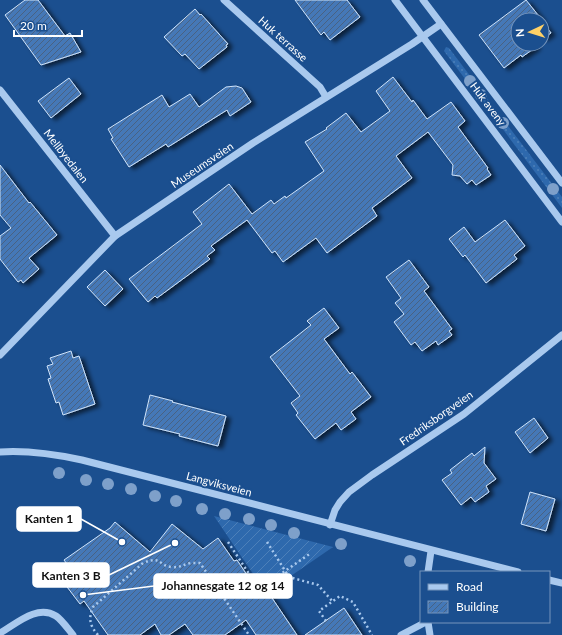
<svg xmlns="http://www.w3.org/2000/svg" width="562" height="635" font-family="Lato,sans-serif">
  <defs>
    <pattern id="grass-dots" width="8" height="8" patternUnits="userSpaceOnUse"><rect width="8" height="8" fill="#2e69ad"/><path d="M2 2h.1M6 6h.1" fill="none" stroke="#4d80b9" stroke-width="1.8" stroke-linecap="round"/></pattern>
    <pattern id="garden-furrows" width="10" height="10" patternUnits="userSpaceOnUse"><rect width="10" height="10" fill="#2e69ad"/><path d="M-1 1l2-2M0 10L10 0M9 11l2-2" fill="none" stroke="#4d80b9"/></pattern>
    <pattern id="building-hatch" width="6" height="6" patternUnits="userSpaceOnUse"><rect width="6" height="6" fill="#4478b7"/><path d="M-1 1l2-2M0 6l6-6M5 7l2-2" fill="none" stroke="#486282"/></pattern>
    <filter id="shadow"><feDropShadow dx="4.5" dy="2.5" stdDeviation="2" flood-color="#0009"/></filter>
  </defs>
  <rect width="100%" height="100%" fill="#1b4f8f"/>
  <polygon fill="url(#grass-dots)" points="446,47 449,48 562,197 562,208 444,51"/>
  <polygon fill="url(#garden-furrows)" points="214,516 333,547 266,593"/>
  <g fill="url(#building-hatch)" stroke="#cfe3fa" filter="url(#shadow)">
    <polygon points="25,0 38,0 65,36 70,33 81,52 41,65 5,15"/>
    <polygon points="295,0 347,0 360,17 330,40 324,32 321,35"/>
    <polygon points="526,0 542,20 518,20 518,44 536,44 535,45 536,47 522,57 521,55 504,68 479,35"/>
    <polygon points="195,9 200,15 201,14 228,44 226,45 227,47 199,69 185,54 182,56 164,37"/>
    <polygon points="542,21 551,33 542,39"/>
    <polygon points="393,77 412,102 413,100 427,119 451,102 465,121 458,127 488,168 487,169 491,175 476,185 472,180 467,184 460,176 452,175 453,165 428,132 396,156 412,178 372,208 377,216 327,253 316,238 283,262 275,251 272,253 247,220 211,246 215,250 207,256 210,259 157,298 155,296 148,302 129,279 202,224 193,212 229,184 252,214 271,200 274,204 285,196 286,198 324,171 305,142 327,129 326,128 346,113 361,132 390,111 376,91"/>
    <polygon points="69,78 81,94 51,118 38,101"/>
    <polygon points="236,86 242,88 251,102 230,116 227,110 168,147 166,144 129,167 111,139 113,138 108,129 162,95 169,107 190,94 199,107 226,87"/>
    <polygon points="0,165 29,203 30,202 57,235 29,258 39,269 23,283 21,280 18,282 0,259 0,236 11,228 0,215"/>
    <polygon points="505,220 525,246 514,255 517,259 486,283 465,255 463,257 449,239 464,227 475,242"/>
    <polygon points="409,260 429,287 424,291 452,329 449,331 452,335 438,345 436,341 422,351 415,342 411,345 394,322 404,314 395,303 401,298 386,277"/>
    <polygon points="105,270 123,289 105,306 87,287"/>
    <polygon points="324,308 339,328 324,339 350,374 352,372 371,397 351,412 356,419 341,430 336,423 315,439 296,415 298,413 291,403 300,396 270,357 311,325 307,321"/>
    <polygon points="71,351 73,358 79,356 95,404 63,415 59,402 56,403 48,379 51,378 47,366 53,364 50,358"/>
    <polygon points="150,395 173,401 172,402 226,416 218,446 179,436 180,434 143,425"/>
    <polygon points="534,418 548,438 530,453 515,432"/>
    <polygon points="485,447 484,463 496,479 486,486 489,492 475,502 471,497 461,505 442,480 452,473 450,470 472,453 474,456"/>
    <polygon points="530,492 555,499 546,531 521,524"/>
    <polygon points="115,522 150,552 172,524 203,549 218,538 234,561 237,560 261,596 268,592 297,635 256,635 246,620 225,635 193,635 185,624 169,635 161,635 155,624 140,635 108,635 84,601 80,604 61,579 72,571 64,560 110,528"/>
    <polygon points="344,608 362,635 305,635"/>
  </g>
  <g fill="none" stroke-linecap="round" stroke-linejoin="round">
    <g stroke="#a9c9ee" stroke-width="2.5" stroke-dasharray="2 3" stroke-linecap="butt">
      <polyline points="228,542 259,589 311,553"/>
      <polyline points="267,542 289,577 318,585 333,602"/>
      <polyline points="326,621 319,611 340,596 353,602 372,635"/>
      <path d="M 98,635 C 90,626 88,619 93,607 L 143,563 C 162,555 158,566 172,567 C 180,568 184,564 191,563 C 194,563 197,563 200,563 L 249,635"/>
    </g>
    <g stroke="#a9c9ee" stroke-width="7">
      <polyline points="224,0 320,87 326,97"/>
      <polyline points="395,0 562,222"/>
      <polyline points="423,0 562,183"/>
      <polyline points="0,90 115,236"/>
      <polyline points="0,355 115,236 253,143 412,44 441,24"/>
      <path d="M 0,452 C 28,450 54,454 82,460 L 518,572"/>
      <polyline points="330,525 335,510 340,502 349,492 372,475 464,414 562,335"/>
      <polyline points="428,572 431,551"/>
      <polyline points="549,580 562,583"/>
      <polyline points="428,622 430,635"/>
      <path d="M 0,633 C 16,624 37,604 56,616 C 62,620 68,629 73,635"/>
      <polyline points="401,635 426,622"/>
    </g>
  </g>
  <g fill="#7ea0ca">
    <circle cx="470" cy="81" r="6"/>
    <circle cx="481" cy="95" r="6"/>
    <circle cx="503" cy="123" r="6"/>
    <circle cx="553" cy="189" r="6"/>
    <circle cx="59" cy="473" r="6"/>
    <circle cx="86" cy="480" r="6"/>
    <circle cx="108" cy="484" r="6"/>
    <circle cx="131" cy="489" r="6"/>
    <circle cx="155" cy="496" r="6"/>
    <circle cx="176" cy="501" r="6"/>
    <circle cx="202" cy="509" r="6"/>
    <circle cx="225" cy="514" r="6"/>
    <circle cx="249" cy="519" r="6"/>
    <circle cx="271" cy="525" r="6"/>
    <circle cx="294" cy="533" r="6"/>
    <circle cx="341" cy="544" r="6"/>
    <circle cx="410" cy="561" r="6"/>
  </g>
  <g text-anchor="middle" stroke-width="4" stroke-linejoin="round" paint-order="stroke">
    <g font-size="11" fill="#fff" stroke="#1b4f8f">
      <text transform="translate(283 39) rotate(42)" y="4">Huk terrasse</text>
      <text transform="translate(488 104) rotate(53)" y="4">Huk aveny</text>
      <text transform="translate(66 156) rotate(52)" y="4">Mellbyedalen</text>
      <text transform="translate(202 165) rotate(-34)" y="4">Museumsveien</text>
      <text transform="translate(436 418) rotate(-35)" y="4">Fredriksborgveien</text>
      <text transform="translate(219 484) rotate(15)" y="4">Langviksveien</text>
    </g>
  </g>
  <path fill="none" stroke="#fff" stroke-width="1.5" d="M122 542L81 519M175 543L109 575M83 595L154 586"/>
  <g fill="#fff" stroke="#1b4f8f" stroke-width="1.5">
    <circle cx="122" cy="542" r="4"/>
    <circle cx="175" cy="543" r="4"/>
    <circle cx="83" cy="595" r="4"/>
  </g>
  <g fill="#fff" stroke="#fff" stroke-width="1.5">
    <rect x="17" y="507" width="64" height="24" rx="4"/>
    <rect x="33" y="563" width="76" height="24" rx="4"/>
    <rect x="154" y="574" width="138" height="24" rx="4"/>
  </g>
  <g font-size="12" text-anchor="middle" font-weight="bold" fill="#111">
    <text x="49" y="523">Kanten 1</text>
    <text x="71" y="580">Kanten 3 B</text>
    <text x="223" y="590">Johannesgate 12 og 14</text>
  </g>
  <rect x="420" y="571" width="130" height="52" fill="#1b4f8f" stroke="#7695bc"/>
  <rect x="428" y="584" width="20" height="6" fill="#a9c9ee" stroke="#7695bc"/>
  <text x="456" y="591" font-size="12" fill="#ffffff">Road</text>
  <rect x="428" y="601" width="20" height="12" fill="url(#building-hatch)" stroke="#7695bc"/>
  <text x="456" y="611" font-size="12" fill="#ffffff">Building</text>
  <g transform="translate(530 32) rotate(266)"><circle r="19" fill="#1b4f8f" stroke="#7695bc"/>
  <path d="M0-3L7 15L0 10L-7 15Z" fill="#ffd166"/>
  <text y="-6" font-size="11" font-weight="bold" text-anchor="middle" fill="#ffffff">N</text>
  </g>
  <path d="M14 30v6h68v-6" fill="none" stroke="#ffffff" stroke-width="2"/>
  <text x="20" y="30" font-size="12" fill="#ffffff" stroke="#1b4f8f" stroke-width="3" paint-order="stroke">20 m</text>
</svg>
